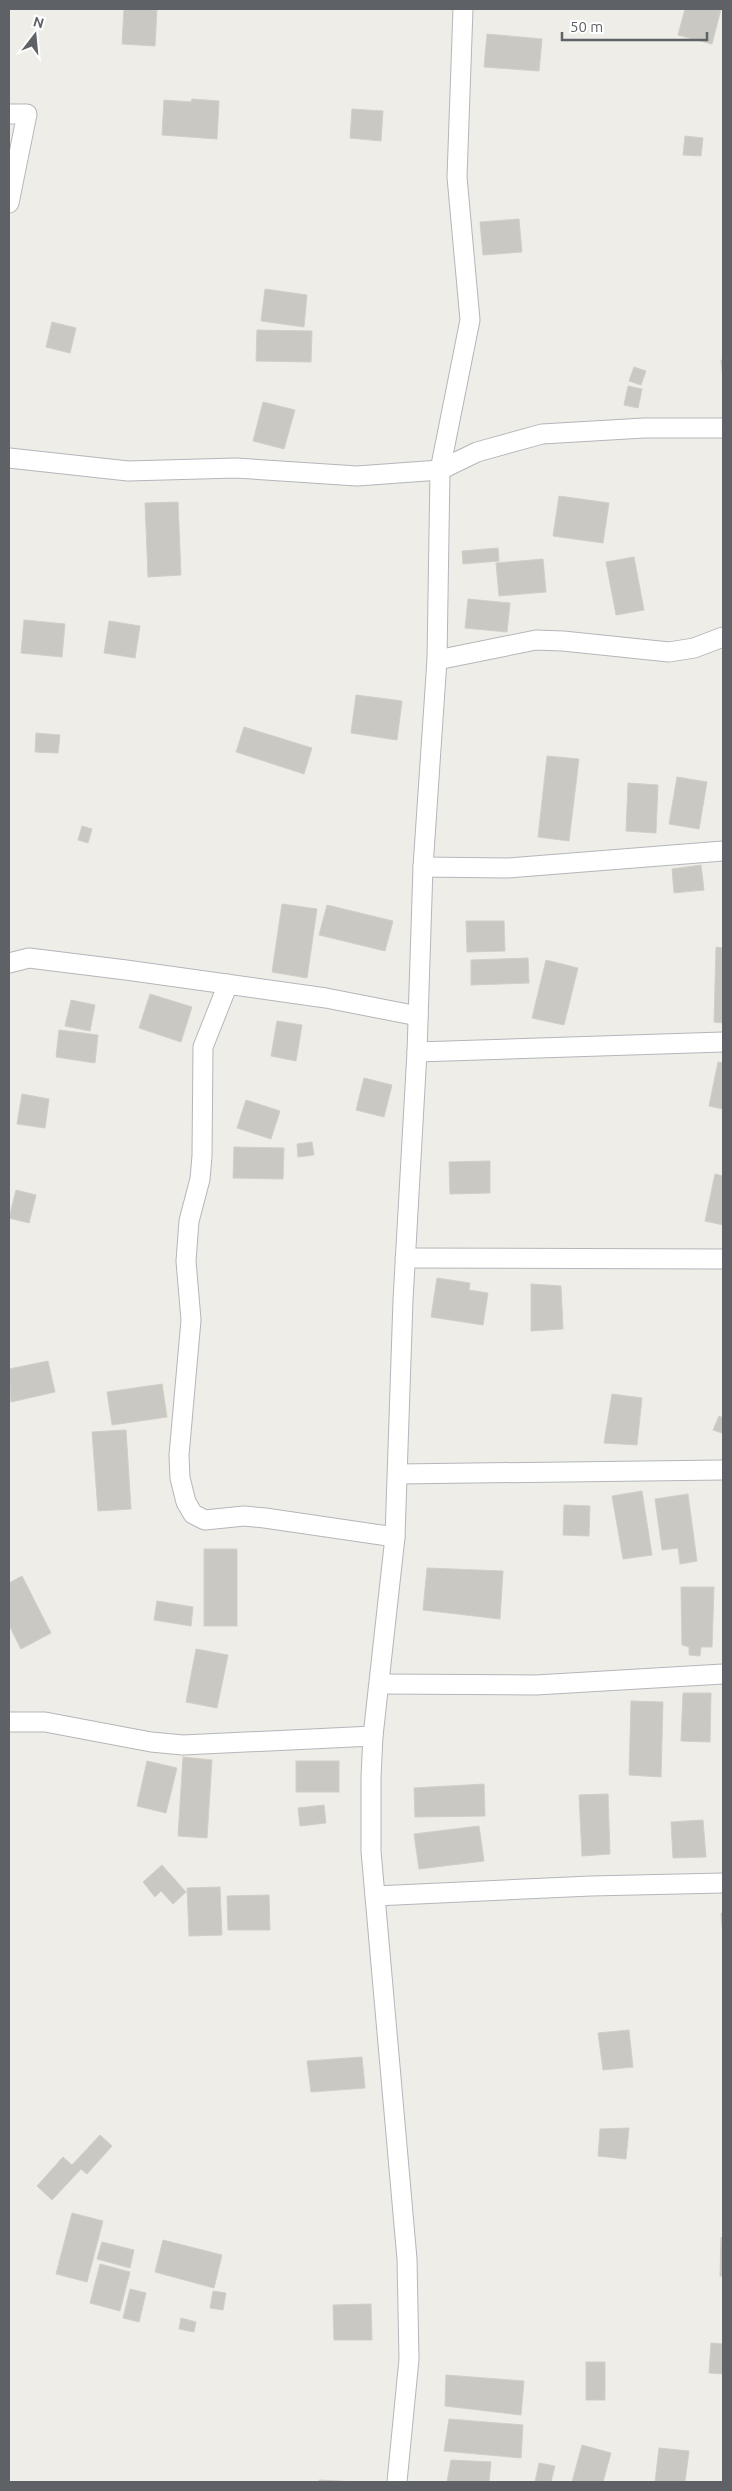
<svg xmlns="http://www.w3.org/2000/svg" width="732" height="2491" font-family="Ubuntu,sans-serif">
  <rect width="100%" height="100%" fill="#eeede7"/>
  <g fill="#cac8c3" stroke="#d2cfc6">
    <polygon points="124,9 157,9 155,46 122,44"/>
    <polygon points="685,9 721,9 712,44 678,35"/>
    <polygon points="487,34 542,39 539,71 484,67"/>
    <polygon points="192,99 219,101 217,139 162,135 164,100 191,102"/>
    <polygon points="352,109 383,111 381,141 350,138"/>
    <polygon points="685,136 703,138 701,156 683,155"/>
    <polygon points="519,219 522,252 483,255 480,222"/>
    <polygon points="265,289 307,295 304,327 261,321"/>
    <polygon points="52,322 76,328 70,353 46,347"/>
    <polygon points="257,330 312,331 311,362 256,361"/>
    <polygon points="721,360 723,360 723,379"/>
    <polygon points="634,367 646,371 641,385 629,381"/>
    <polygon points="628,386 642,389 638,408 624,405"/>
    <polygon points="263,402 295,410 284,449 253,441"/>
    <polygon points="559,496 609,503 603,543 553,536"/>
    <polygon points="178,502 181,575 148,577 145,503"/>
    <polygon points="498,548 499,561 463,564 462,551"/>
    <polygon points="634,557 644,610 616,615 606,562"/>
    <polygon points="543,559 546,592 499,596 496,563"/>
    <polygon points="468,599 510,603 507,632 465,628"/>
    <polygon points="24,620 65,624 62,657 21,653"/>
    <polygon points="109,621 140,626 135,658 104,653"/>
    <polygon points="356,695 402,701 397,740 351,733"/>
    <polygon points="244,727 312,748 304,774 236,752"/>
    <polygon points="36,733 60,735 58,753 35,752"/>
    <polygon points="547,756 579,759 569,841 538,837"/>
    <polygon points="677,777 707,782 699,829 669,824"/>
    <polygon points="628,783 658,785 656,833 626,831"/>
    <polygon points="82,826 92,829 88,843 78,840"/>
    <polygon points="701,865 704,890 674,893 672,869"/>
    <polygon points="282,904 317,909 307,978 272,972"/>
    <polygon points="327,905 393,921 385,951 319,935"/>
    <polygon points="466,921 504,921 505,951 467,952"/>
    <polygon points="716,947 723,948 723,1023 714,1022"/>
    <polygon points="528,958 529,983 471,985 471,960"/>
    <polygon points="546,960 578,968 564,1025 532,1018"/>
    <polygon points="150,994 192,1007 181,1042 139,1028"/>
    <polygon points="71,1000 95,1005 90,1031 65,1026"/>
    <polygon points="277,1021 302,1025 296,1061 271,1056"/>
    <polygon points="59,1030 98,1035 95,1063 56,1057"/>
    <polygon points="718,1062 723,1063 723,1109 709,1106"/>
    <polygon points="364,1078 392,1085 384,1117 356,1110"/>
    <polygon points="22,1094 49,1099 45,1128 17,1124"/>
    <polygon points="246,1100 280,1111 271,1139 237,1128"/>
    <polygon points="312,1142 314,1155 298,1157 297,1144"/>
    <polygon points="234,1147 284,1148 283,1179 233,1178"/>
    <polygon points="490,1161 490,1193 450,1194 449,1162"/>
    <polygon points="715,1174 723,1176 723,1225 705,1221"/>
    <polygon points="16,1190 36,1195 29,1223 9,1218"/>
    <polygon points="437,1278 470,1283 469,1290 488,1293 483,1325 431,1317"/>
    <polygon points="531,1284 561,1286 563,1329 531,1331"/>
    <polygon points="48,1361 55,1392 11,1402 9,1369"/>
    <polygon points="162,1384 167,1417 112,1425 107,1392"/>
    <polygon points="612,1394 642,1398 637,1445 604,1443"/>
    <polygon points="719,1416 723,1418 722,1433 713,1430"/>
    <polygon points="126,1430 131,1509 98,1511 92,1432"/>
    <polygon points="642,1491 652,1555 623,1559 612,1496"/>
    <polygon points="688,1494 697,1561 680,1564 678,1548 662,1550 655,1499"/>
    <polygon points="564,1505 590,1506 589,1536 563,1535"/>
    <rect x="204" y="1549" width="33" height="77"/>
    <polygon points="427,1568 503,1571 500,1619 423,1610"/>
    <polygon points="22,1576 51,1633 21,1649 9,1625 9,1583"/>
    <polygon points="681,1587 714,1587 712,1647 701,1647 700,1656 689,1655 689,1647 682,1645"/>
    <polygon points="157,1601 193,1607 191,1626 154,1620"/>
    <polygon points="196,1649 228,1655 217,1708 186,1702"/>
    <polygon points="683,1693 711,1693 710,1742 681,1741"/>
    <polygon points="631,1701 663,1702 661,1777 629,1775"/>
    <polygon points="183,1757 212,1760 207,1838 178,1836"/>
    <polygon points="147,1761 177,1768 166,1813 137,1806"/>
    <rect x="296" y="1761" width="43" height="31"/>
    <polygon points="484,1784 485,1816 415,1817 414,1788"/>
    <polygon points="608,1794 610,1854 582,1856 579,1795"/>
    <polygon points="324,1805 326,1823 300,1826 298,1808"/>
    <polygon points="703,1820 706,1857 673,1858 671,1822"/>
    <polygon points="479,1826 484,1861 419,1869 414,1834"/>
    <polygon points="162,1865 186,1892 173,1904 161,1891 155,1897 143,1882"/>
    <polygon points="220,1887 222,1935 189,1936 187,1888"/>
    <polygon points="269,1895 270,1930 228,1930 227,1896"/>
    <polygon points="721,1913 723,1913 723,1937"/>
    <polygon points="629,2030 633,2067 603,2070 598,2033"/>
    <polygon points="362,2057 365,2088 311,2092 307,2061"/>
    <polygon points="629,2128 626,2159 598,2156 600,2129"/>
    <polygon points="100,2135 112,2146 87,2174 81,2169 52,2200 37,2186 63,2157 72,2165"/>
    <polygon points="72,2213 103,2221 87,2282 56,2274"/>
    <polygon points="721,2237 723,2238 723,2276 720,2276"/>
    <polygon points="163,2240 222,2255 214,2288 155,2272"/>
    <polygon points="102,2242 134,2250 130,2268 97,2259"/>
    <polygon points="100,2264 130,2272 120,2311 90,2303"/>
    <polygon points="130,2289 146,2293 139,2322 123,2318"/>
    <polygon points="213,2291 226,2293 223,2310 210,2308"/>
    <polygon points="371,2304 372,2340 334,2340 333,2305"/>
    <polygon points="181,2318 196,2322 194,2332 179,2329"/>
    <polygon points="711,2343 723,2344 723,2374 709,2373"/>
    <rect x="586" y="2362" width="19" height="38"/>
    <polygon points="446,2375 524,2381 521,2415 445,2406"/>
    <polygon points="449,2419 523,2425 521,2458 444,2451"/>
    <polygon points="582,2445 611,2453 603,2482 572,2482"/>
    <polygon points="659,2448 689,2451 685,2482 655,2482"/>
    <polygon points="451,2460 491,2462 489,2482 447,2482"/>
    <polygon points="539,2463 555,2466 551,2482 535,2482"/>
    <polygon points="319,2480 357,2482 319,2482"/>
  </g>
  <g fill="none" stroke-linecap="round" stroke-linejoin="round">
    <g stroke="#b4b6ba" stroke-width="21">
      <g id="street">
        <polyline points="9,114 27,114 9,203"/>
        <polyline points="9,458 128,471 236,468 357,476 440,470 477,452 542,434 644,428 723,428"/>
        <polyline points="437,660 536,640 563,641 669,652 694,648 723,637"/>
        <polyline points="423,867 507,868 723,851"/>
        <polyline points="9,963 29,958 126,970 326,998 418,1016"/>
        <polyline points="228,984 203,1047 202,1156 200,1179 189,1221 186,1261 191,1320 179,1455 180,1478 186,1502 193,1514 205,1520 244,1516 265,1518 395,1537"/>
        <polyline points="417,1052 723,1042"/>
        <polyline points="405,1258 723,1259"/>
        <polyline points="398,1474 723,1470"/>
        <polyline points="380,1684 536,1685 723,1674"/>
        <polyline points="9,1722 45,1722 151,1742 183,1745 373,1736"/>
        <polyline points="375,1896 591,1886 723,1883"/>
        <polyline points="397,2482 409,2359 407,2259 371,1851 371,1777 373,1736 395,1537 403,1300 417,1052 423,867 437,660 440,470 470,320 457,177 463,9"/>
      </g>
    </g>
    <use href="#street" stroke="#fff" stroke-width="19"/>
  </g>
  <rect width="732" height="2491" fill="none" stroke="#5e6165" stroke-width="20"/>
  <g transform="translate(35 35) rotate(16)" stroke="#ffffff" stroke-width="4" paint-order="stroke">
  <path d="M0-4L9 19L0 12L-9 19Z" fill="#5e6165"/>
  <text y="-8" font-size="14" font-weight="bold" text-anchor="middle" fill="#5e6165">N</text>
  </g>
  <path d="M562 32v8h145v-8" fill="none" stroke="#5e6165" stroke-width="2.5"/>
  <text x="570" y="32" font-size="15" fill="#5e6165" stroke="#ffffff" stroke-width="4" paint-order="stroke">50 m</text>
</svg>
